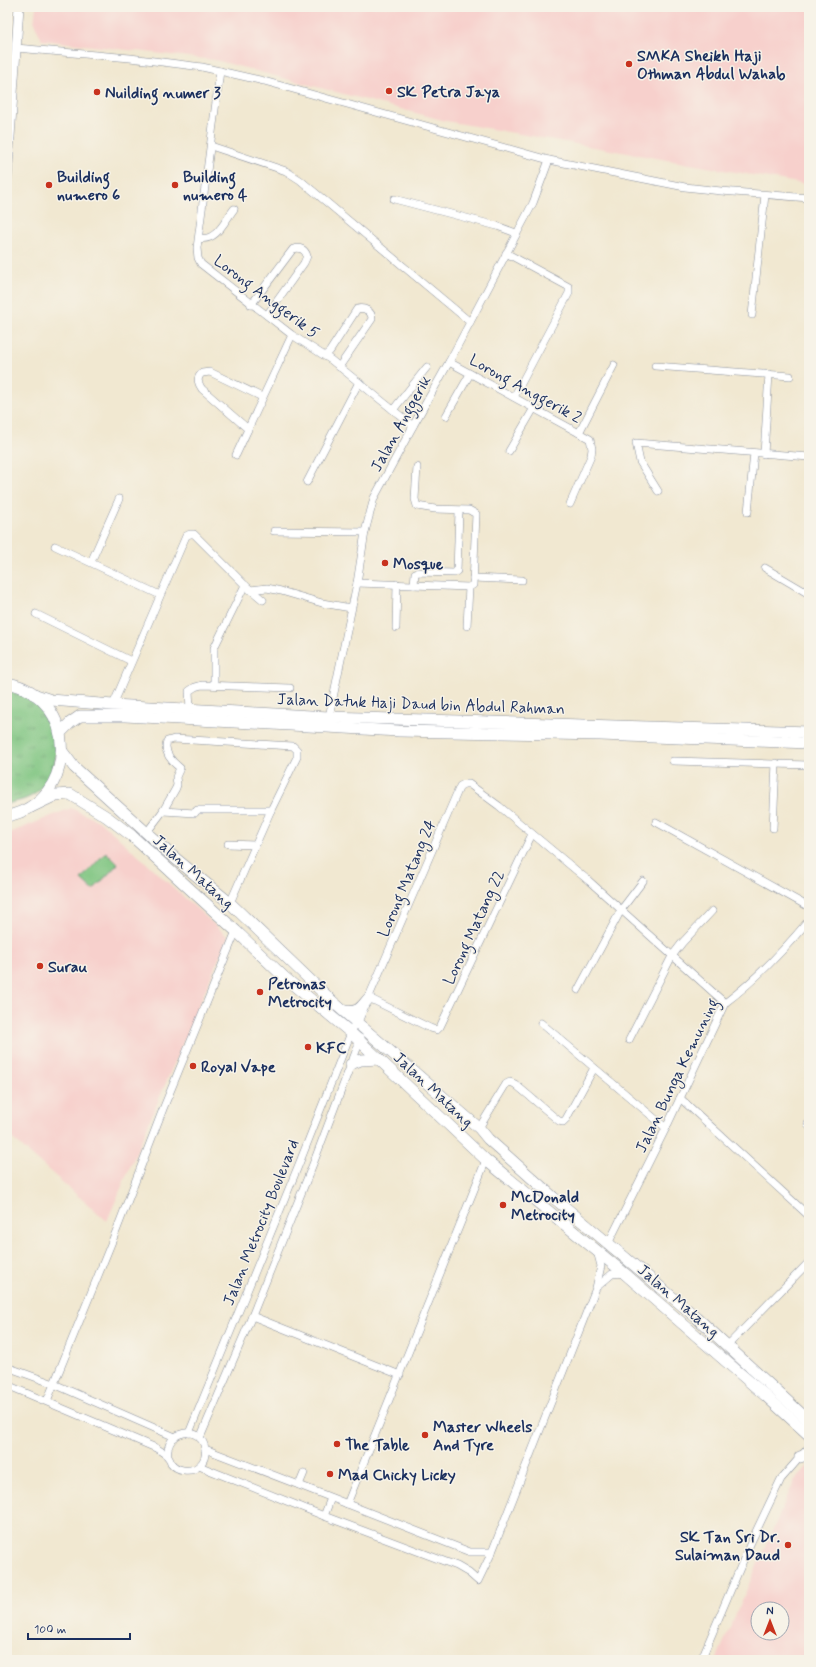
<svg xmlns="http://www.w3.org/2000/svg" width="816" height="1667" font-family="Mynerve,sans-serif">
  <defs>
    <pattern id="grass-tufts" width="24" height="20" patternUnits="userSpaceOnUse"><rect width="24" height="20" fill="#7fc581"/><path d="M3 7l-1-3M5 7V3M7 7l1-3M15 17l-1-3M17 17v-4M19 17l1-3" fill="none" stroke="#67a06d"/></pattern>
  </defs>
  <rect width="100%" height="100%" fill="#f7f3e8"/>
  <filter id="ink" filterUnits="userSpaceOnUse"><feTurbulence type="fractalNoise" baseFrequency=".025" numOctaves="2"/><feDisplacementMap in="SourceGraphic" scale="8" xChannelSelector="R" yChannelSelector="G"/><feConvolveMatrix kernelMatrix="1 2 1 2 8 2 1 2 1" color-interpolation-filters="sRGB"/></filter>
  <filter id="wash" filterUnits="userSpaceOnUse"><feTurbulence type="fractalNoise" baseFrequency=".012" numOctaves="4" result="noise"/><feDisplacementMap in="SourceGraphic" scale="16" xChannelSelector="R" yChannelSelector="G"/><feGaussianBlur stdDeviation="0.9" result="paint"/><feColorMatrix in="noise" values="0 0 0 0 0 0 0 0 0 0 0 0 0 0 0 0 0 1.4 0 .05"/><feComposite in="paint" operator="in"/></filter>
  <g filter="url(#wash)">
    <rect width="100%" height="100%" fill="#f1e8d1"/>
    <g fill="#f7d0cc" fill-rule="evenodd">
      <polygon points="36,7 809,7 809,185 446,121 215,60 42,40 34,23"/>
      <polygon points="71,808 101,822 228,937 107,1221 7,1134 7,834"/>
      <path d="M 809,1465 L 809,1660 L 716,1660 L 794,1481 ZM 758,1609 L 782,1609 L 782,1633 L 758,1633 Z"/>
    </g>
    <path fill="url(#grass-tufts)" stroke="#4d7a70" d="M 7,690 C 18,693 28,697 38,704 C 65,724 61,774 36,793 C 27,800 17,801 7,804 Z"/>
    <polygon fill="#7fc581" stroke="#4d7a70" points="106,852 118,864 93,890 81,879"/>
  </g>
  <g filter="url(#ink)">
    <g fill="none" stroke-linecap="round" stroke-linejoin="round">
      <g stroke="#868c98" stroke-width="8">
        <g id="minor">
          <polyline points="16,48 130,58 202,67 264,81 549,160 685,187 721,191 809,198"/>
          <polyline points="220,71 197,248 198,258 201,264 292,335 331,360 413,426"/>
          <polyline points="211,146 286,171 300,180 470,322"/>
          <polyline points="394,199 497,226 516,233"/>
          <path d="M 199,238 C 216,242 224,222 234,209"/>
          <polyline points="506,253 569,287 569,293 514,397"/>
          <path d="M 251,305 L 293,249 C 300,247 305,249 307,256 L 304,263 L 267,315"/>
          <polyline points="752,315 765,195"/>
          <path d="M 325,356 L 330,351 L 357,309 C 364,307 372,311 372,319 L 339,367"/>
          <polyline points="449,362 590,439 592,449 591,456 570,504"/>
          <polyline points="655,366 790,376"/>
          <polyline points="393,410 427,367"/>
          <polyline points="446,416 470,374"/>
          <path d="M 248,429 L 202,389 C 198,383 196,378 202,373 L 210,372 L 262,397"/>
          <polyline points="579,433 614,365"/>
          <polyline points="509,451 534,408"/>
          <polyline points="764,454 769,374"/>
          <polyline points="236,455 292,335"/>
          <polyline points="307,482 359,382"/>
          <polyline points="658,491 640,462 636,443 809,457"/>
          <polyline points="748,512 754,453"/>
          <polyline points="274,531 365,532"/>
          <polyline points="55,546 160,595"/>
          <polyline points="91,562 119,499"/>
          <polyline points="765,568 809,594"/>
          <polyline points="473,578 522,580"/>
          <polyline points="357,583 469,587 473,585 476,514 469,510 435,509 417,506 415,499 417,467"/>
          <polyline points="414,585 415,573 418,572 454,573 457,571 459,511"/>
          <polyline points="250,590 267,588 281,591 322,603 351,608"/>
          <polyline points="36,614 131,661"/>
          <polyline points="467,626 469,587"/>
          <polyline points="396,628 397,584"/>
          <polyline points="214,685 214,648 245,585"/>
          <polyline points="113,705 186,536 190,534 194,534 245,585 263,600"/>
          <polyline points="190,709 189,691 195,687 202,685 290,688"/>
          <polyline points="329,717 357,583 365,532 374,498 413,426 449,362 533,203 549,160"/>
          <polyline points="673,761 809,765"/>
          <polyline points="163,811 195,813 197,810 271,810"/>
          <polyline points="656,822 809,907"/>
          <polyline points="773,828 776,763"/>
          <path d="M 147,832 L 163,811 L 176,788 L 177,785 L 176,777 L 180,768 C 171,761 163,752 167,741 L 174,739 L 293,746 L 297,750 L 297,757 L 271,810 L 230,903"/>
          <polyline points="228,844 255,845"/>
          <polyline points="578,990 621,910 643,881"/>
          <polyline points="369,998 430,1028 437,1030 440,1027 532,834"/>
          <polyline points="358,1022 460,786 464,784 469,784 499,806 589,881 725,1003"/>
          <polyline points="541,1023 666,1128"/>
          <polyline points="629,1040 672,956 682,943 712,911"/>
          <polyline points="680,1098 809,1216"/>
          <polyline points="808,1124 809,1126"/>
          <polyline points="479,1128 506,1084 510,1082 515,1084 559,1121 563,1122 566,1119 594,1068"/>
          <path d="M 608,1244 L 666,1128 L 725,1003 C 757,979 784,950 809,920"/>
          <polyline points="598,1286 612,1274 624,1273"/>
          <polyline points="252,1316 400,1375"/>
          <polyline points="727,1346 809,1262"/>
          <polyline points="7,1367 54,1384 175,1437"/>
          <path d="M 7,1385 L 156,1448 C 160,1451 165,1453 168,1457 C 169,1458 171,1462 171,1463 C 177,1471 191,1473 199,1466 C 204,1462 206,1455 205,1449 C 202,1424 164,1429 168,1457"/>
          <polyline points="47,1401 117,1229 163,1109 236,931"/>
          <polyline points="189,1433 299,1164 356,1020"/>
          <polyline points="200,1438 252,1316 315,1159 361,1038"/>
          <polyline points="205,1449 299,1485 470,1552 492,1552"/>
          <polyline points="199,1466 324,1516 457,1566 469,1573 478,1581 492,1552 596,1288 601,1266 597,1251"/>
          <polyline points="299,1485 304,1473"/>
          <polyline points="347,1504 486,1160"/>
          <polyline points="324,1516 331,1498"/>
          <polyline points="701,1660 751,1542 781,1479 809,1447"/>
        </g>
      </g>
      <g stroke="#868c98" stroke-width="10">
        <polyline id="tertiary" points="7,180 19,7"/>
      </g>
      <g stroke="#868c98" stroke-width="12">
        <g id="primary">
          <path d="M 7,683 C 80,696 79,802 7,816"/>
          <polyline points="33,694 51,700 113,705 329,717 809,732"/>
          <polyline points="60,733 70,723 80,716 125,716 399,731 600,735 809,743"/>
          <polyline points="62,751 74,767 170,854 230,903 333,1002 479,1128 488,1139 554,1198 696,1317 809,1421"/>
          <polyline points="31,807 56,795 70,794 107,817 132,836 236,931 284,977 350,1032 486,1160 624,1273 766,1396 809,1435"/>
          <path d="M 344,1011 C 359,1013 360,1008 369,998"/>
          <polyline points="351,1064 361,1060 379,1059"/>
          <polyline points="800,1457 809,1454"/>
        </g>
      </g>
      <use href="#minor" stroke="#fff" stroke-width="7"/>
      <use href="#tertiary" stroke="#fff" stroke-width="9"/>
      <use href="#primary" stroke="#fff" stroke-width="11"/>
    </g>
  </g>
  <g fill="#c8321e" stroke="#f7f3e8" stroke-width="1.5">
    <circle cx="629" cy="64" r="4"/>
    <circle cx="389" cy="91" r="4"/>
    <circle cx="97" cy="92" r="4"/>
    <circle cx="49" cy="185" r="4"/>
    <circle cx="175" cy="185" r="4"/>
    <circle cx="385" cy="563" r="4"/>
    <circle cx="40" cy="966" r="4"/>
    <circle cx="260" cy="992" r="4"/>
    <circle cx="308" cy="1047" r="4"/>
    <circle cx="193" cy="1066" r="4"/>
    <circle cx="503" cy="1205" r="4"/>
    <circle cx="425" cy="1435" r="4"/>
    <circle cx="337" cy="1444" r="4"/>
    <circle cx="330" cy="1474" r="4"/>
    <circle cx="788" cy="1545" r="4"/>
  </g>
  <g text-anchor="middle" stroke-width="3" stroke-linejoin="round" paint-order="stroke">
    <g font-size="16" font-weight="bold" fill="#1b2f5e" stroke="#f7f3e8" text-anchor="start">
      <text x="637" y="61">SMKA Sheikh Haji<tspan x="637" dy="18">Othman Abdul Wahab</tspan></text>
      <text x="397" y="97">SK Petra Jaya</text>
      <text x="105" y="98">Nuilding numer 3</text>
      <text x="57" y="182">Building<tspan x="57" dy="18">numero 6</tspan></text>
      <text x="183" y="182">Building<tspan x="183" dy="18">numero 4</tspan></text>
      <text x="393" y="569">Mosque</text>
      <text x="48" y="972">Surau</text>
      <text x="268" y="989">Petronas<tspan x="268" dy="18">Metrocity</tspan></text>
      <text x="316" y="1053">KFC</text>
      <text x="201" y="1072">Royal Vape</text>
      <text x="511" y="1202">McDonald<tspan x="511" dy="18">Metrocity</tspan></text>
      <text x="433" y="1432">Master Wheels<tspan x="433" dy="18">And Tyre</tspan></text>
      <text x="345" y="1450">The Table</text>
      <text x="338" y="1480">Mad Chicky Licky</text>
      <text x="780" y="1542" text-anchor="end">SK Tan Sri Dr.<tspan x="780" dy="18">Sulaiman Daud</tspan></text>
    </g>
    <g font-size="16" fill="#1b2f5e" stroke="#f7f3e8">
      <text transform="translate(267 296) rotate(37)" y="6">Lorong Anggerik 5</text>
      <text transform="translate(526 388) rotate(29)" y="6">Lorong Anggerik 2</text>
      <text transform="translate(400 423) rotate(-61)" y="6">Jalan Anggerik</text>
      <text transform="translate(421 703) rotate(2)" y="6">Jalan Datuk Haji Daud bin Abdul Rahman</text>
      <text transform="translate(194 871) rotate(42)" y="6">Jalan Matang</text>
      <text transform="translate(406 878) rotate(-67)" y="6">Lorong Matang 24</text>
      <text transform="translate(473 927) rotate(-65)" y="6">Lorong Matang 22</text>
      <text transform="translate(676 1075) rotate(-64)" y="6">Jalan Bunga Kemuning</text>
      <text transform="translate(434 1089) rotate(43)" y="6">Jalan Matang</text>
      <text transform="translate(260 1222) rotate(-68)" y="6">Jalan Metrocity Boulevard</text>
      <text transform="translate(679 1300) rotate(41)" y="6">Jalan Matang</text>
    </g>
  </g>
  <rect width="816" height="1667" fill="none" stroke="#f7f3e8" stroke-width="24"/>
  <g transform="translate(770 1621)"><circle r="19" fill="#f7f3e8" stroke="#9fa5b1"/>
  <path d="M0-3L7 15L0 10L-7 15Z" fill="#c8321e"/>
  <text y="-6" font-size="11" font-weight="bold" text-anchor="middle" fill="#1b2f5e">N</text>
  </g>
  <path d="M28 1633v6h102v-6" fill="none" stroke="#1b2f5e" stroke-width="2"/>
  <text x="34" y="1633" font-size="12" fill="#1b2f5e" stroke="#f7f3e8" stroke-width="3" paint-order="stroke">100 m</text>
</svg>
